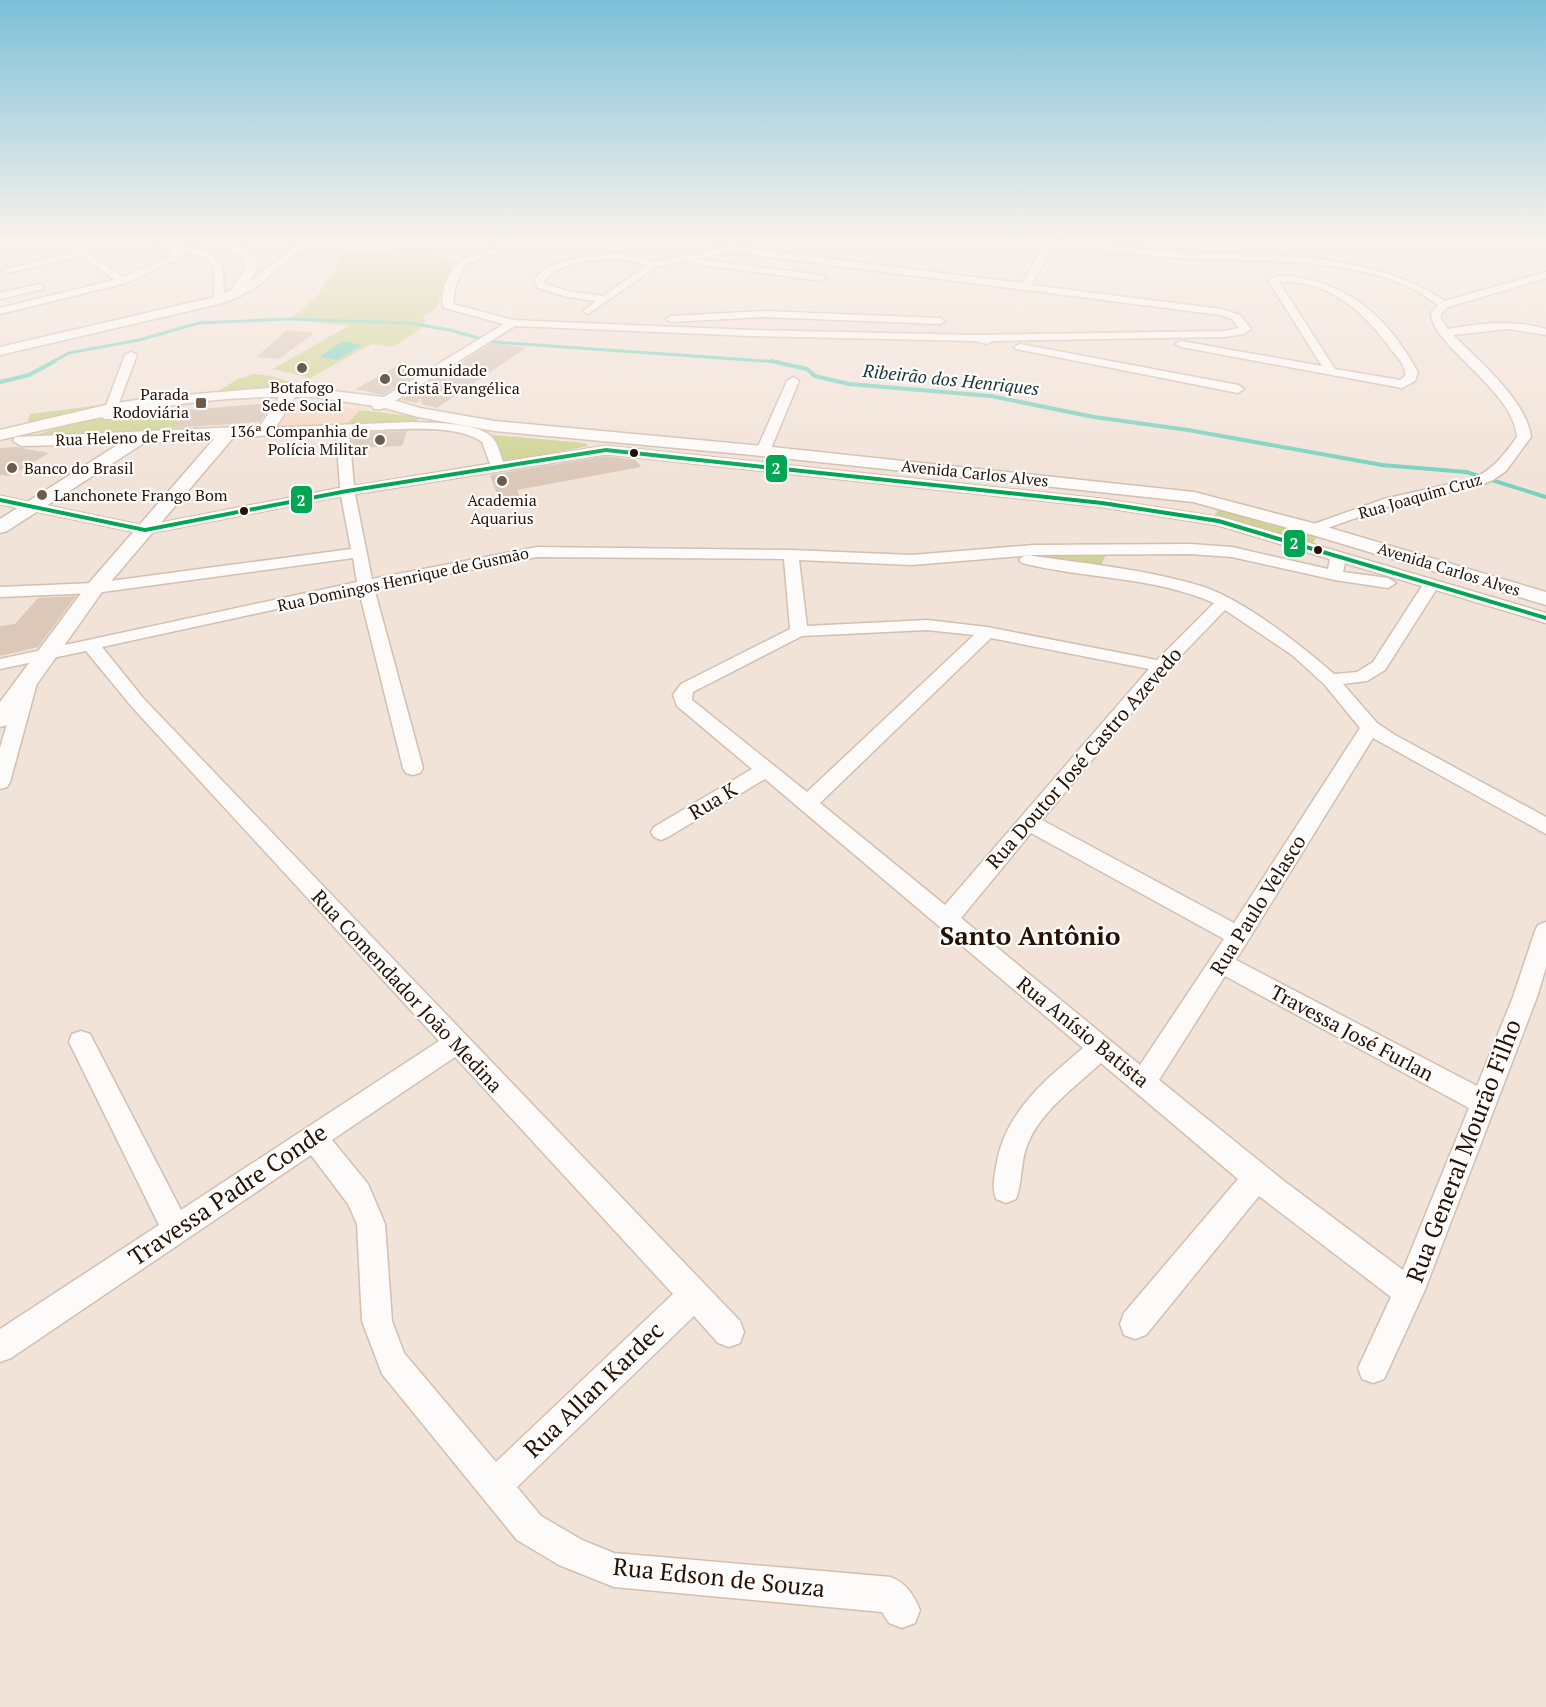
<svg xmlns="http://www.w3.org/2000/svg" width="1546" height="1707" font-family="'PT Serif',serif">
  <rect width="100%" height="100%" fill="#f2e3d8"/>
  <polygon fill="#f8d9c2" points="332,405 360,410 347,424 272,428 290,406"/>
  <g fill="#cfd494">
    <polygon points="438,249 441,254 440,257 453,262 437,307 422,318 426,321 419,330 393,347 372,344 310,378 273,369 348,326 290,319 317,297 346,251"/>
    <polygon points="254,374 271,376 299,385 228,394 220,390 238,379"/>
    <polygon points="109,404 27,428 30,414"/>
    <path d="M 185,410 L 175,428 L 167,427 L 145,434 L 32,437 C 80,418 133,412 185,410 Z"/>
    <polygon points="360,410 419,417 416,422 347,424"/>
    <polygon points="493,435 585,443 588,446 499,464"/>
    <polygon points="1219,509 1318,535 1311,546 1212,519"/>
    <polygon points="1047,552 1107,553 1100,567 1033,557"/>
  </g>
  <polygon fill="#79d2bf" points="343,341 362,345 337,360 319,357"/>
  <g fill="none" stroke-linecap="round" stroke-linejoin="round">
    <polyline stroke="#79d2bf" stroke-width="3" points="52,362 69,353 139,340 199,323 290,319 409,323 450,330 492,342 779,362"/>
    <g stroke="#79d2bf" stroke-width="4">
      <polyline points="771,361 807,369 815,376 849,384 991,396 1094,417 1188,430 1382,465 1466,472 1546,497"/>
      <polyline points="0,382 29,375 55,361"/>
    </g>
  </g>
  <g fill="#dbc8b9">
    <polygon points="287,330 314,333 279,359 256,357"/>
    <polygon points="492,343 526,348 437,408 422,404 420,398 418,403 401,400"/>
    <polygon points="397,366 422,371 383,395 356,389"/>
    <polygon points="272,403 260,422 175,428 185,410"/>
    <polygon points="407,431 402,446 353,448 351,433"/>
    <polygon points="16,447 21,448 49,453 10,476 0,475 0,448"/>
    <polygon points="606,456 636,460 641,467 517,490 520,497 499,500 490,475"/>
    <polygon points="76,596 38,647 0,656 0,626 15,624 38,598"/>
  </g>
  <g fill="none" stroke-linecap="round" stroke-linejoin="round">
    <g stroke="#d2bfb0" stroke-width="3">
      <g id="minor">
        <path d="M 55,236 L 65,236 L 123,277 L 173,255 L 150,236 L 159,236 L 169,242 L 212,253 L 223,269 L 224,300 L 219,303 L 214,300 C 215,262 219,260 181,251 L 181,258 L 126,283 L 0,314 L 0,308 L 114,280 L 82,256 L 7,273 L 2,270 L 76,252 Z"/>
        <path d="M 316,236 L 327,236 C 318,244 305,249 294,255 C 278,266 253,298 232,295 L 232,291 L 253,280 L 287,252 Z"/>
        <path d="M 527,236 L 539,236 L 465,265 L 456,284 L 453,304 L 513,320 L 751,330 L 975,335 L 1224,331 L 1239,328 L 1232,319 L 1220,315 L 729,252 L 697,259 L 821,275 L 826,278 L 821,281 L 694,264 L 690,260 L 656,267 L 588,314 L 583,311 L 596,301 L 567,297 L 538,288 L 534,280 L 542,271 L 552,265 L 581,257 L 620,253 L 636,255 L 654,262 L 729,246 L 1022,283 L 1045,244 L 994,239 L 989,236 L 1017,236 L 1045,239 L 1044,236 L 1052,236 L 1056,240 C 1098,245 1141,250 1184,252 C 1271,256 1370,251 1445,301 L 1546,272 L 1546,278 L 1448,307 L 1441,314 L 1441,319 L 1448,329 C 1481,323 1513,319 1546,329 L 1546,335 L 1508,329 L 1453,335 C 1478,360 1527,401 1531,437 L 1506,471 L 1493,480 L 1481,485 L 1393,505 L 1313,533 L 1306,529 L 1308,526 L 1384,499 L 1472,479 C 1493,470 1504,455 1517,437 C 1514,390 1430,344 1431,313 L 1438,305 C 1430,300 1423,294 1415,290 C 1352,257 1251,261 1181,258 C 1139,255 1096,250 1054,245 L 1031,285 L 1222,309 L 1240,315 L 1251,329 L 1244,334 L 1224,337 L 993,341 L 987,344 L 975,341 L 751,336 L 515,326 L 382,409 L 374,409 L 372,406 L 374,403 L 504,324 L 444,308 C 438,293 449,273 459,261 ZM 608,259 L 630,260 L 646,266 L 603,296 L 568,291 L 546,284 L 544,280 C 560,263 586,261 608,259 Z"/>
        <path d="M 1277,276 C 1290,275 1302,278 1314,281 C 1364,295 1393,328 1418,372 L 1415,381 L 1402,388 L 1181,347 L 1175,344 L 1181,341 L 1322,366 L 1268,280 ZM 1279,282 C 1328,279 1364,312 1390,348 C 1396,356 1407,366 1405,376 L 1400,380 L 1335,369 Z"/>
        <polygon points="39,284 44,287 43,289 0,299 0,293"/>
        <polygon points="764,311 940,318 945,321 940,324 764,317 671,322 666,319 671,316"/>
        <polygon points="1020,344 1238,385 1244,389 1238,393 1016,349 1014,347"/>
        <polygon points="131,352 137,355 114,416 112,419 104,419 102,416 125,355"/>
        <polygon points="793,377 799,381 770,451 763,455 758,454 756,451 787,381"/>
        <path d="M 412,422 C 432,423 475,422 491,436 C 498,443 500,453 503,462 L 606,446 L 1102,499 L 1224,518 L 1546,613 L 1546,623 L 1436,590 L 1385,670 L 1367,681 L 1343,684 L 1377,723 L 1395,735 L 1546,817 L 1546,834 L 1373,738 L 1236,960 L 1477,1086 L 1513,997 L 1535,931 L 1538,925 L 1546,922 L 1546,967 L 1537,997 L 1424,1292 L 1384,1379 L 1373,1383 L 1362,1379 L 1358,1368 L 1391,1297 L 1259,1196 L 1146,1335 L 1135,1339 L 1124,1335 L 1120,1324 L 1124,1313 L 1238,1179 L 1101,1063 C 1076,1086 1041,1111 1028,1143 C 1020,1161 1023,1181 1016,1199 L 1006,1203 L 996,1199 C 992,1187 994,1179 996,1167 C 1004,1113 1044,1081 1083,1048 L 765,779 L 668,837 L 661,840 L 654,837 L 651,832 L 654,827 L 752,769 L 677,706 L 673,695 L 681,684 L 790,629 L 784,559 L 537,557 L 374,588 L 423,768 L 420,773 L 413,775 L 406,773 L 403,768 L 359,591 L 102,647 L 144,699 L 740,1321 L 744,1332 L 740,1343 L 729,1347 L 718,1343 L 694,1316 L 517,1487 L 541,1516 L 582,1540 L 614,1553 L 891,1577 C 907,1584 913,1594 920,1610 L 915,1623 L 902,1628 L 889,1623 L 882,1612 L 614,1587 L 559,1565 L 517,1540 L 382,1374 L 362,1321 L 357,1224 L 348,1204 L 311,1155 L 11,1358 L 0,1362 L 0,1329 L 159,1225 L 69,1042 L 72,1034 L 81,1031 L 90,1034 L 181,1210 L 439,1041 L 132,707 L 86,651 L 0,669 L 0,659 L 357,582 L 353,558 L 95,593 L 0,597 L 0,587 L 95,583 L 351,549 L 341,496 L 145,534 L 0,504 L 0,496 L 145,526 L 340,488 L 336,431 L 265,435 L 260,434 L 259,431 L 260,428 ZM 379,430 C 407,429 459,425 482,442 L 490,464 L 354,486 L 349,431 ZM 606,454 L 1102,507 L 1217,525 L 1330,559 L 1328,569 L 1232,547 L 1190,544 L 1033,545 L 912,555 L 791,550 L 537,547 L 372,579 L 355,494 ZM 1190,554 L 1232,557 L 1335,580 L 1388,588 L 1396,583 L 1388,578 L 1343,572 L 1345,563 L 1422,586 L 1373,662 L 1357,672 L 1334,674 C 1301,645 1245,601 1204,587 C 1147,569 1086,564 1027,555 L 1022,557 L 1019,560 L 1022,563 C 1085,579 1153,576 1214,603 L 1157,660 L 987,627 L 927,620 L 807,626 L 799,560 L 912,565 L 1033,555 ZM 1225,610 L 1292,655 L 1324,684 L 1360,728 L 1234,923 L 1042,820 L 1167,670 ZM 927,630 L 974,635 L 807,792 L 692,700 L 693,692 L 802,636 ZM 991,638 L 1149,669 L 945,905 L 820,803 ZM 1031,833 L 1224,939 L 1140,1065 L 961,918 ZM 1225,976 L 1469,1108 L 1403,1270 L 1284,1181 L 1159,1080 ZM 455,1057 L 673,1294 L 496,1462 L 404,1353 L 392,1321 L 385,1224 L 368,1184 L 332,1140 Z"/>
        <polygon points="28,677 34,679 37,683 10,782 7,787 0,789 0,748 19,683 22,679"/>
      </g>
    </g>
    <g stroke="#d2bfb0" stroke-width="3">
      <g id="major">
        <path d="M 202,236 C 221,234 255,246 258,268 L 241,296 L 219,304 L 0,355 L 0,347 L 215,297 L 231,290 L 246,268 C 243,249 215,248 202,236 Z"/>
        <path d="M 291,386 L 383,397 L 420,408 L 494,421 L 763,446 L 1194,492 L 1320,525 L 1546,592 L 1546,605 L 1306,533 L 1193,502 L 763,456 L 494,431 L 418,417 L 381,407 L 314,397 L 295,397 L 271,435 L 233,438 L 102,592 L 8,725 L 0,727 L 0,702 L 88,584 L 214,439 L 144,443 L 7,531 L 0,533 L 0,519 L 119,444 L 21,446 L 13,441 L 15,437 L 260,426 L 279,397 C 185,397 92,418 0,440 L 0,430 L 110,404 L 149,398 Z"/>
      </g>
    </g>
    <use href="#minor" fill="#fdfbf9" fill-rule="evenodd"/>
    <use href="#major" fill="#fdfbf9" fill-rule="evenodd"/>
    <g stroke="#fff" stroke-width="5">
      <polygon id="bus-1" points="606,448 1102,501 1219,519 1546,616 1546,620 1218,523 1102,505 606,452 347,493 145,532 0,502 0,498 145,528 347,489"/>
    </g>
    <use href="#bus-1" fill="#00a651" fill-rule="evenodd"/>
  </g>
  <linearGradient id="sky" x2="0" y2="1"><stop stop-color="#7bc0d8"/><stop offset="0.5" stop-color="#f9f2ed"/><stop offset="1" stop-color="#f9f2ed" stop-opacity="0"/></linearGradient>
  <rect width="1546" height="475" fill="url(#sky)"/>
  <g fill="#6f5a4c" stroke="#fff" stroke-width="2">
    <circle cx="302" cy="368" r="6"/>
    <circle cx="385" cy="379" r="6"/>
    <rect x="195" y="397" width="12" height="12" rx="3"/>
    <circle cx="380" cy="440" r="6"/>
    <circle cx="12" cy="468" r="6"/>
    <circle cx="502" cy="481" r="6"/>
    <circle cx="42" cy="495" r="6"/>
  </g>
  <g fill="#281100" stroke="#fff" stroke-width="2">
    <circle cx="634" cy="453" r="5"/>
    <circle cx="244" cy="511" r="5"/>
    <circle cx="1318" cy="550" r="5"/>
  </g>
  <g text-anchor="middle" stroke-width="4.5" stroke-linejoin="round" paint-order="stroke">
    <g font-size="16" fill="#281100" stroke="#fff" text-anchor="start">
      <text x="397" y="376">Comunidade<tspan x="397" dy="18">Cristã Evangélica</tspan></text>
      <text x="302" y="393" text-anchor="middle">Botafogo<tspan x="302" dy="18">Sede Social</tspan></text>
      <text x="189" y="400" text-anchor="end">Parada<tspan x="189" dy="18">Rodoviária</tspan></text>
      <text x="368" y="437" text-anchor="end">136ª Companhia de<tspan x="368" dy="18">Polícia Militar</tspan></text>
      <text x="24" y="474">Banco do Brasil</text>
      <text x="54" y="501">Lanchonete Frango Bom</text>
      <text x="502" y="506" text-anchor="middle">Academia<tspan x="502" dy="18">Aquarius</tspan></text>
    </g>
    <g font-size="16" fill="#281100" stroke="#fff">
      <text transform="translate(133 437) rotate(-2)" y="6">Rua Heleno de Freitas</text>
      <text transform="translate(975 473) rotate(6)" y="6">Avenida Carlos Alves</text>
      <text transform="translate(1420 496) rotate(-16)" y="6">Rua Joaquim Cruz</text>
      <text transform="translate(1449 569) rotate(17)" y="6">Avenida Carlos Alves</text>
      <text transform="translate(403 579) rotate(-12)" y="6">Rua Domingos Henrique de Gusmão</text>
    </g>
    <g font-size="18" font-style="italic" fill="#18342e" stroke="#fff">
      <text transform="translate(951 380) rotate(6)" y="6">Ribeirão dos Henriques</text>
    </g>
    <g font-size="20" fill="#281100" stroke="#fff">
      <text transform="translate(1084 758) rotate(-49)" y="7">Rua Doutor José Castro Azevedo</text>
      <text transform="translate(713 801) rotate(-31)" y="7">Rua K</text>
      <text transform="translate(1258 905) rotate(-58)" y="7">Rua Paulo Velasco</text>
      <text transform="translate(407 991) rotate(47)" y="7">Rua Comendador João Medina</text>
      <text transform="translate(1083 1032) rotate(39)" y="7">Rua Anísio Batista</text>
      <text transform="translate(1352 1033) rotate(28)" y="7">Travessa José Furlan</text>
    </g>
    <g font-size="24" fill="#281100" stroke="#fff">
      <text transform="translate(1464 1151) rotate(-69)" y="8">Rua General Mourão Filho</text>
      <text transform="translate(228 1195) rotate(-34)" y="8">Travessa Padre Conde</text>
      <text transform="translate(594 1390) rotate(-44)" y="8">Rua Allan Kardec</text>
      <text transform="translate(719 1578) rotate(6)" y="8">Rua Edson de Souza</text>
    </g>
    <g font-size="26" font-weight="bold" fill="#281100" stroke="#fff">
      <text x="1030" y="945">Santo Antônio</text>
    </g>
  </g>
  <g stroke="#fff" stroke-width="2">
    <rect x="765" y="454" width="23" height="29" rx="6" fill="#00a651"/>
    <rect x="290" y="485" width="23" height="29" rx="6" fill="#00a651"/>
    <rect x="1283" y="529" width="23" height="29" rx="6" fill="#00a651"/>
  </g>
  <g font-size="16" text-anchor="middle" font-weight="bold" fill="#fff">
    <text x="776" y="474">2</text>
    <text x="301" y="506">2</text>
    <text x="1294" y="549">2</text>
  </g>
</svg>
